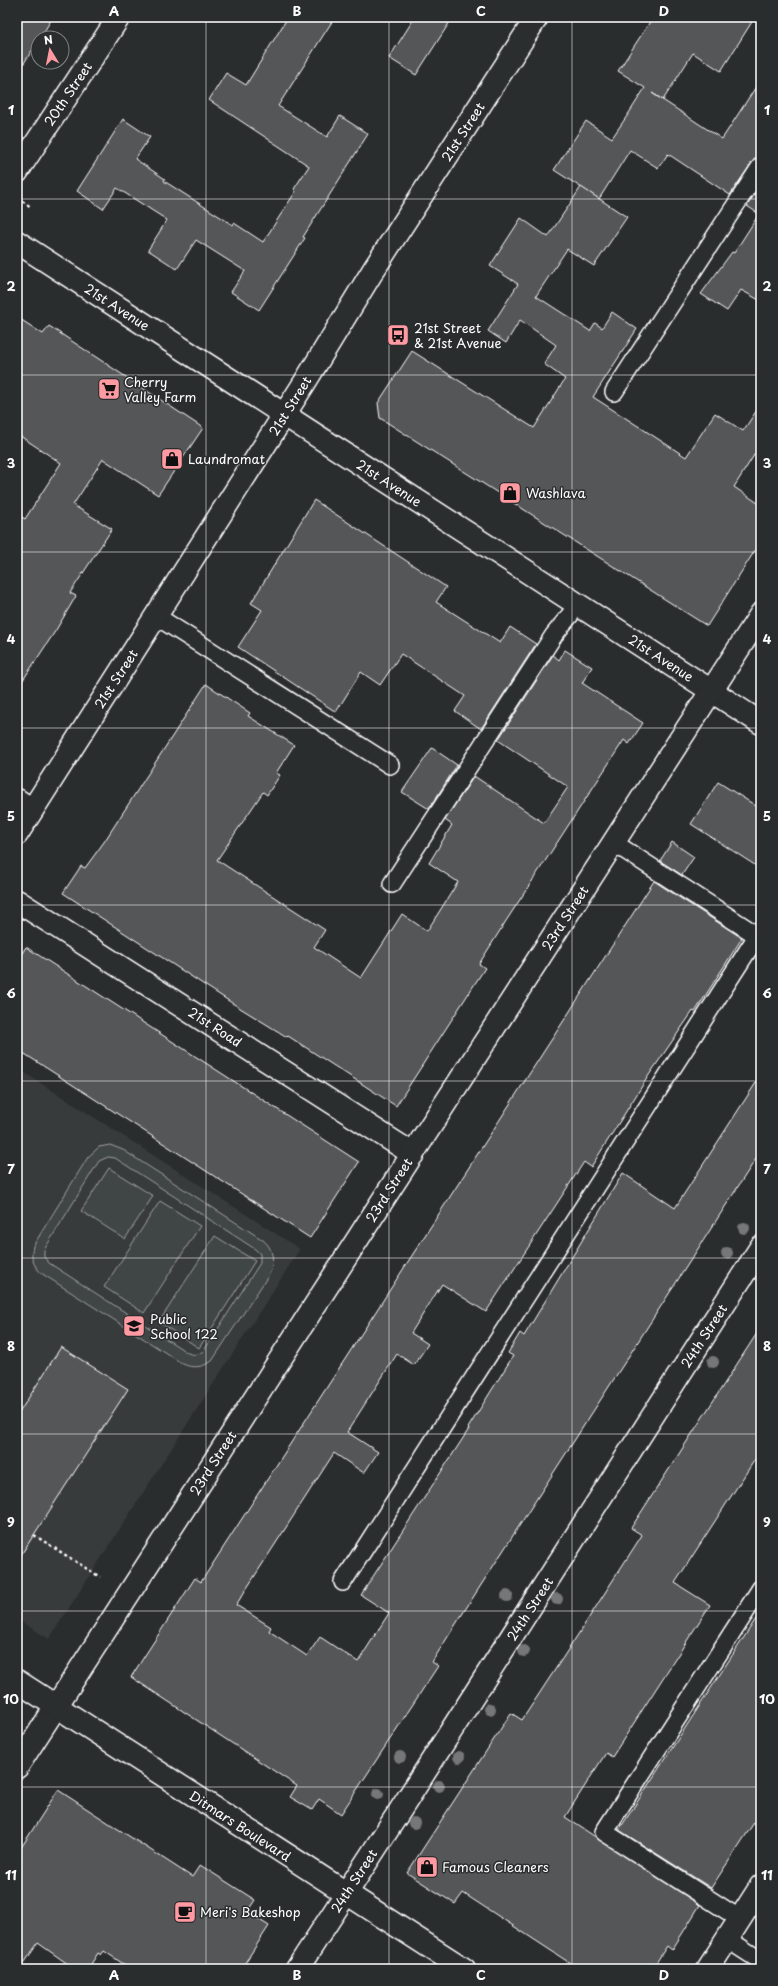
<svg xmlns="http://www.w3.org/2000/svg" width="778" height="1986" font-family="'Playpen Sans',sans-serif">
  <rect width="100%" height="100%" fill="#2a2d2e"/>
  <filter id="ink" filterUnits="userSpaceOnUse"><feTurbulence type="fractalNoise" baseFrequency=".025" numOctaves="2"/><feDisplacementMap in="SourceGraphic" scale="8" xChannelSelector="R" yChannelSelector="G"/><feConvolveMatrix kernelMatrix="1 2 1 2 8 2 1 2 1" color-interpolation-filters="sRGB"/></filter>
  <g filter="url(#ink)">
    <polygon fill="#373a3b" points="17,1068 300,1249 49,1639 17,1619"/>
    <g fill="#414445" stroke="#a0a2a2" fill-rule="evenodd">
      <path d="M 110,1145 L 123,1150 L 263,1240 C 273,1248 275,1261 270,1273 L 212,1361 C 203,1367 193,1369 183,1364 L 41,1273 C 33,1265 30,1257 33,1246 L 88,1157 L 99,1147 ZM 108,1157 L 115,1158 L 255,1249 L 260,1254 L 260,1263 L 205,1349 C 201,1354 195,1356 188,1353 L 49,1263 L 44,1257 L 44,1250 L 99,1161 Z"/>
      <polygon points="109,1168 153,1196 125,1239 81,1211"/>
      <polygon points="160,1201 200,1226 144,1313 104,1287"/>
      <polygon points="215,1236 255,1261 199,1348 159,1322"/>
    </g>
    <g fill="#555758" stroke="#fff">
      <polygon points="17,17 53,17 40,38 38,38 38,41 17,74"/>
      <polygon points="288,17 335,17 278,106 327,137 340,116 368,134 303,237 305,238 259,310 231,292 245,271 196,240 177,269 148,250 167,220 117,188 103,209 77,191 123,119 150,137 135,159 165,179 164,181 233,225 234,223 263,242 296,191 294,189 309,166 209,100 226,73 246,85"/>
      <polygon points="415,17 453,17 416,75 389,58"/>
      <polygon points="653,17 755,17 721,71 693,53 663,100 652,93 722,139 761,79 761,156 753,161 730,195 668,154 658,168 630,150 599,199 554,170 586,121 612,138 629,113 645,88 618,71"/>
      <polygon points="761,184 761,301 741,290 727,311 701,294 732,252 734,253 759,214 747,206"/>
      <polygon points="581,187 627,217 594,266 567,249 536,296 590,331 595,323 602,328 612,312 637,329 593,397 686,457 715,413 743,431 761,404 761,444 734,487 761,505 761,541 707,626 380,418 378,403 412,351 534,428 565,379 544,364 556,345 520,320 506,343 488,331 518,284 490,266 521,218 548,237"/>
      <polygon points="17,317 43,334 49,326 203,428 158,495 103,459 73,505 112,529 70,593 76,596 56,630 17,689 17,514 25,519 61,463 17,434"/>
      <polygon points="314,500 446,587 436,602 500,643 510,627 536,644 481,729 455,711 465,696 401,654 380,685 361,672 336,712 238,647 262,610 251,603"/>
      <polygon points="565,650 592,667 582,683 643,723 629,744 624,740 506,921 479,964 485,968 396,1106 288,1036 287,1037 232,1003 63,893 81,866 85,868 104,842 206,684 250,713 248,716 294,745 276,773 280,775 267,795 263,792 217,860 325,930 314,947 361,978 402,914 427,931 458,882 429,863 452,825 445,820 474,776 544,823 568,787 498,740 553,655 559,660"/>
      <polygon points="432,748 457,765 429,809 402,792"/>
      <polygon points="718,782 761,809 761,869 691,824"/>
      <polygon points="672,842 694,857 682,875 660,861"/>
      <polygon points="654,881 742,938 695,1012 693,1011 649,1075 591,1167 584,1162 486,1312 442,1284 411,1333 428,1344 414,1365 397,1354 347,1432 378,1452 364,1473 334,1453 236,1605 271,1627 269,1631 307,1656 320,1637 358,1662 389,1613 361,1595 469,1429 468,1428 513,1356 508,1353 520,1333 524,1336 623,1173 675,1208 761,1075 761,1151 454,1627 432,1662 438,1666 341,1814 319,1799 312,1810 290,1797 297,1786 131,1677 195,1578 201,1582 234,1531"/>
      <polygon points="26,947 359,1162 310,1238 17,1049 17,961"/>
      <polygon points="761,1327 761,1450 675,1583 710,1605 612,1757 606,1753 565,1817 700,1905 672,1950 667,1946 652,1969 579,1969 463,1893 455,1904 407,1873 511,1713 522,1720 581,1630 642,1535 631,1528"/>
      <polygon points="61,1347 128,1389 17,1561 17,1416"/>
      <polygon points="761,1611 761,1812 711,1888 619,1830"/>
      <polygon points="58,1790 192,1877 200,1865 255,1900 247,1912 269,1926 241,1969 131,1969 104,1951 101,1955 98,1953 88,1969 75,1969 38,1943 20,1969 17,1969 17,1854"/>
    </g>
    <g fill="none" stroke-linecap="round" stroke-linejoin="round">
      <g stroke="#fff" stroke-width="20">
        <g id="lane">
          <polyline points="614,392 761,166"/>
          <polyline points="156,616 390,765"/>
          <polyline points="614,843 761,938"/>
          <polyline points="392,884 554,635 578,605"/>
          <polyline points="343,1582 757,936"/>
          <polyline points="740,1919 604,1832 761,1588"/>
          <polyline points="727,1939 761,1961"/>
        </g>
      </g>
      <g stroke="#fff" stroke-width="25">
        <g id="street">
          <polyline points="17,172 119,17"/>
          <polyline points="17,242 761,723"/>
          <polyline points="17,800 32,810"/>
          <polyline points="17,901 413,1154"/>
          <polyline points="17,1767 761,614"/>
          <polyline points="297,1969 401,1809 761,1247"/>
          <polyline points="708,1969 761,1886"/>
        </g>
      </g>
      <g stroke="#fff" stroke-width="25">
        <g id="secondary">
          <polyline points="17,834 305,382 374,269 537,17"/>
          <polyline points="17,1681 464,1969"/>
        </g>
      </g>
      <g stroke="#fff" stroke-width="2.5" stroke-dasharray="3 3" stroke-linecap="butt">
        <polyline points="22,201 31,207"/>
        <polyline points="34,1535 100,1577"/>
      </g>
      <use href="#lane" stroke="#2a2d2e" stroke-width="17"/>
      <use href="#street" stroke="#2a2d2e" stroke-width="22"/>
      <use href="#secondary" stroke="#2a2d2e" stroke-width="22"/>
    </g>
    <g fill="#757778">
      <circle cx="744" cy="1228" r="6"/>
      <circle cx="727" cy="1253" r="6"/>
      <circle cx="713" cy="1362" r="6"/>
      <circle cx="507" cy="1596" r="6"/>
      <circle cx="557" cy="1599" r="6"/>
      <circle cx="524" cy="1651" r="6"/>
      <circle cx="490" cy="1709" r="6"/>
      <circle cx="400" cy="1757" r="6"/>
      <circle cx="459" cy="1757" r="6"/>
      <circle cx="439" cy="1786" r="6"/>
      <circle cx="378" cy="1794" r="6"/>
      <circle cx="414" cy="1823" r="6"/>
    </g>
  </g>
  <path fill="none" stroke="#fff" stroke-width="1" stroke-opacity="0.55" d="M 206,17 L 206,1969M 389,17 L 389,1969M 572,17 L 572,1969M 17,199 L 761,199M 17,375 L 761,375M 17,552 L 761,552M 17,728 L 761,728M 17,905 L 761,905M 17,1081 L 761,1081M 17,1258 L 761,1258M 17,1434 L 761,1434M 17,1611 L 761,1611M 17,1787 L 761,1787"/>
  <defs>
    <g id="bus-square" transform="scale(1.15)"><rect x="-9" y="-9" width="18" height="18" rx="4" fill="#ff9aa2" stroke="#2a2d2e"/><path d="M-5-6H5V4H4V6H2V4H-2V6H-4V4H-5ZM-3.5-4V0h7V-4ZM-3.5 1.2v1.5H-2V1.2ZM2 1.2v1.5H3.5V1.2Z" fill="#111"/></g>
    <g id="supermarket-square" transform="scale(1.15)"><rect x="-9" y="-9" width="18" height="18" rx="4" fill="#ff9aa2" stroke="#2a2d2e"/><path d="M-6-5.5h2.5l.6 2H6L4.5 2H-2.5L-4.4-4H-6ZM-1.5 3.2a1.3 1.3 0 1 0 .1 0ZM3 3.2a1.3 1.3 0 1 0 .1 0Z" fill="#111"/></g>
    <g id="shop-square" transform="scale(1.15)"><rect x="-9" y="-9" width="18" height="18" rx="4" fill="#ff9aa2" stroke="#2a2d2e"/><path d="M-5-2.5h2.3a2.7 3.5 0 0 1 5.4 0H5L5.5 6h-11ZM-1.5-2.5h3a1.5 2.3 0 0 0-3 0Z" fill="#111"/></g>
    <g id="school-square" transform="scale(1.15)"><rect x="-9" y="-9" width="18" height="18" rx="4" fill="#ff9aa2" stroke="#2a2d2e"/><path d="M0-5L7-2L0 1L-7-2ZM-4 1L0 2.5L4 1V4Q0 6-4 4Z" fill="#111"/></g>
    <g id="cafe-square" transform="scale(1.15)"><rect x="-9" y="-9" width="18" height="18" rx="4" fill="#ff9aa2" stroke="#2a2d2e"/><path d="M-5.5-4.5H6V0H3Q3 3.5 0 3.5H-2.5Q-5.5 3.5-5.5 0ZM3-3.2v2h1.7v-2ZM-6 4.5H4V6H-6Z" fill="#111"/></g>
  </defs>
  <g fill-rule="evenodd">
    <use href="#bus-square" x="398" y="335"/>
    <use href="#supermarket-square" x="109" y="389"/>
    <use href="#shop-square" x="172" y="459"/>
    <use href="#shop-square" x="510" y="493"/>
    <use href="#school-square" x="134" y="1326"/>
    <use href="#shop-square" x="427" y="1867"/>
    <use href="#cafe-square" x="185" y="1912"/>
  </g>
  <g text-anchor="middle" stroke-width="3" stroke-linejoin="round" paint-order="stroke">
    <g font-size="13" fill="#fff" stroke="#2a2d2e">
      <text transform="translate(68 94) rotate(-56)" y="5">20th Street</text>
      <text transform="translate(463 132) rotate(-57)" y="5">21st Street</text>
      <text transform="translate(117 307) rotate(33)" y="5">21st Avenue</text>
      <text transform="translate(290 406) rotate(-58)" y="5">21st Street</text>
      <text transform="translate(389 483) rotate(33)" y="5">21st Avenue</text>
      <text transform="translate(661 658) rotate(33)" y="5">21st Avenue</text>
      <text transform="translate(116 679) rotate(-57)" y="5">21st Street</text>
      <text transform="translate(565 918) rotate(-57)" y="5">23rd Street</text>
      <text transform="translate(215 1027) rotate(33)" y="5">21st Road</text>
      <text transform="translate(389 1190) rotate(-57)" y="5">23rd Street</text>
      <text transform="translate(704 1336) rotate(-57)" y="5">24th Street</text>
      <text transform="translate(213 1463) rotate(-57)" y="5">23rd Street</text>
      <text transform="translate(530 1609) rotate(-57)" y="5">24th Street</text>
      <text transform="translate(240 1826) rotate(33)" y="5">Ditmars Boulevard</text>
      <text transform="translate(354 1881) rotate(-57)" y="5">24th Street</text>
    </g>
    <g font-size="13" fill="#fff" stroke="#2a2d2e" text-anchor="start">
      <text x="414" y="333">21st Street<tspan x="414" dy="15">&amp; 21st Avenue</tspan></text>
      <text x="124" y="387">Cherry<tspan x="124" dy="15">Valley Farm</tspan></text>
      <text x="188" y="464">Laundromat</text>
      <text x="526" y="498">Washlava</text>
      <text x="150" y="1324">Public<tspan x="150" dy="15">School 122</tspan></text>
      <text x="442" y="1872">Famous Cleaners</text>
      <text x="200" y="1917">Meri's Bakeshop</text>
    </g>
  </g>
  <rect width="778" height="1986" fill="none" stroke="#2a2d2e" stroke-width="44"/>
  <g transform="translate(50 50) rotate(350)"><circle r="19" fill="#2a2d2e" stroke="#7f8182"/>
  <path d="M0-3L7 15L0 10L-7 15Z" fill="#ff9aa2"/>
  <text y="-6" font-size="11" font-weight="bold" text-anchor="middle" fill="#ffffff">N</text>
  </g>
  <rect x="22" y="22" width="734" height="1942" fill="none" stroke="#fff" stroke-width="1.5"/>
  <g font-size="13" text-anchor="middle" font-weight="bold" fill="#fff">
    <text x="114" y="16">A</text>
    <text x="297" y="16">B</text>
    <text x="481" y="16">C</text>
    <text x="664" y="16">D</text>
    <text x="11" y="115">1</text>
    <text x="767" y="115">1</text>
    <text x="11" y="291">2</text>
    <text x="767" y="291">2</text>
    <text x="11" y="468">3</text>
    <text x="767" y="468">3</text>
    <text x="11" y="644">4</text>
    <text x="767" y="644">4</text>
    <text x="11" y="821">5</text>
    <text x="767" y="821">5</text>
    <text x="11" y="998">6</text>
    <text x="767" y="998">6</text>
    <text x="11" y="1174">7</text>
    <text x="767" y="1174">7</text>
    <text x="11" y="1351">8</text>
    <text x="767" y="1351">8</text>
    <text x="11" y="1527">9</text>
    <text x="767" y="1527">9</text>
    <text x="11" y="1704">10</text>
    <text x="767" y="1704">10</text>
    <text x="11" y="1880">11</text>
    <text x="767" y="1880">11</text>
    <text x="114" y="1980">A</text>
    <text x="297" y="1980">B</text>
    <text x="481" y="1980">C</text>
    <text x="664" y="1980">D</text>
  </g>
</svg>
